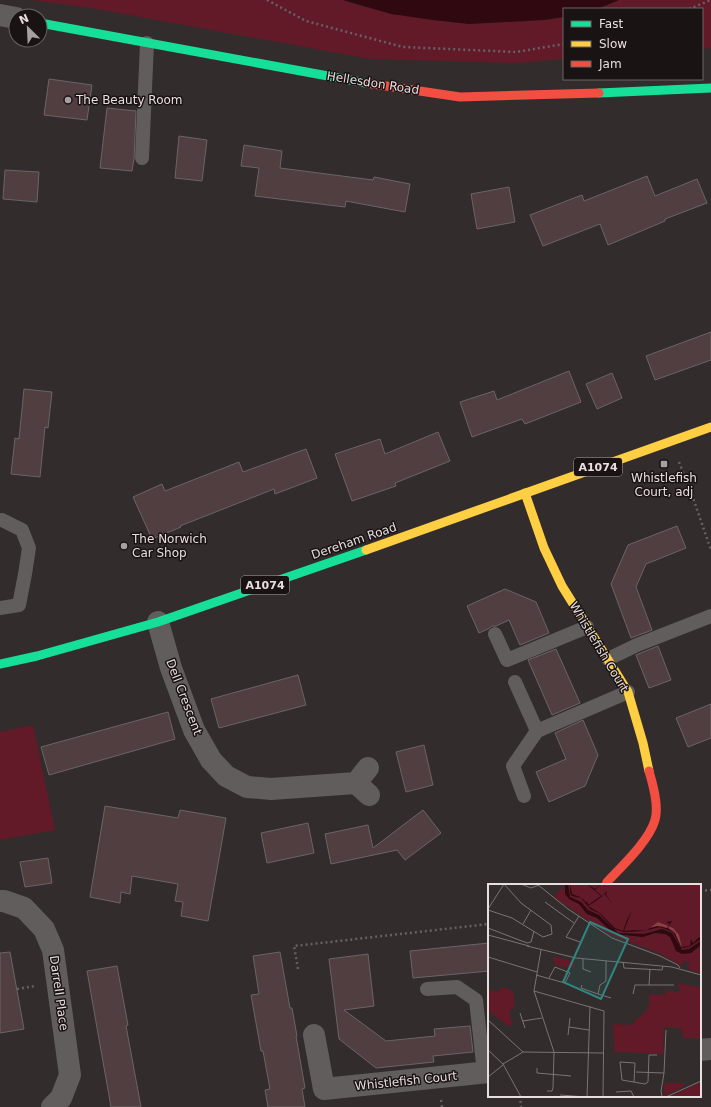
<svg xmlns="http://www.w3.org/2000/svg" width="711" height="1107" font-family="'DejaVu Sans',sans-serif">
  <rect width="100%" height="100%" fill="#322c2c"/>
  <g fill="#621a28">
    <polygon points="31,0 343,0 364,7 433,20 469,24 544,20 564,17 564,59 517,63 370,59 91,8"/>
    <polygon points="619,0 711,0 711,48 702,49 702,9 597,9"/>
    <polygon points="33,725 55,830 0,840 0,732"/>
  </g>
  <polygon fill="#300910" points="343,0 619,0 597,9 564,9 564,17 544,20 469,24 433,20 391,14"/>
  <g fill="#513e40" stroke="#6a6565">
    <polygon points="49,79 92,85 87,120 44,115"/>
    <polygon points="107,108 136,111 134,159 132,171 100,168"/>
    <polygon points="179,136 207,140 202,181 175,178"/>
    <polygon points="244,145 282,151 280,168 373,180 374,177 410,184 405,212 346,201 345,207 255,196 259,168 241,166"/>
    <polygon points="5,170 39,172 37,202 3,199"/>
    <polygon points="647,176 655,196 697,179 707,203 665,219 665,221 608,245 600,224 543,246 530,215 582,195 584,201"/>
    <polygon points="509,187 515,222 477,229 471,194"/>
    <polygon points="711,332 711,360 655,380 646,356"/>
    <polygon points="569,371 581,402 525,424 522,419 472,437 460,402 494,391 497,400"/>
    <polygon points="612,373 622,398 597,409 586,384"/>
    <polygon points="24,389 52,392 48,428 45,427 40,477 11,474 15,438 19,439"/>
    <polygon points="438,432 450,461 395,483 396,486 352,501 335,454 380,439 385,454"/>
    <polygon points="306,449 317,478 275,494 274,489 180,526 181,527 152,539 133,497 162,484 165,491 239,462 243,472"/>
    <polygon points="677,526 686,548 646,564 636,587 652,630 631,638 611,584 628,545"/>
    <polygon points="505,589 536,602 549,633 520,645 509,620 496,626 492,626 488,629 479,633 467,606"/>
    <polygon points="658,646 671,680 649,688 636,655"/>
    <polygon points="556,649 580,703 552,715 528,660"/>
    <polygon points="298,675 306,705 219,728 211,699"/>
    <polygon points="711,704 711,738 688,747 676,718"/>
    <polygon points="168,712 175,739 49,775 41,747"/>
    <polygon points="583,720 598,755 585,786 549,802 536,772 566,759 555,733"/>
    <polygon points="424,745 433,785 406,792 396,752"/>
    <polygon points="105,806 178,818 180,810 226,818 208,921 181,916 183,902 175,901 178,884 132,876 130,894 121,892 120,903 90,897"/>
    <polygon points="423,810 441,833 405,860 397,850 331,864 325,834 368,825 373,848"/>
    <polygon points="308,823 314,853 267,863 261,833"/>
    <polygon points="48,858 52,883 25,887 20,862"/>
    <polygon points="489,943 489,971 413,978 410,951"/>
    <polygon points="10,952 24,1029 0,1033 0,953"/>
    <polygon points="280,952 290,1008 292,1008 297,1036 296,1036 305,1088 302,1089 305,1107 268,1107 265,1090 270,1089 263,1051 261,1051 251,995 259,994 253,956"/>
    <polygon points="368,954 374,1006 344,1010 386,1041 435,1036 434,1029 470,1026 473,1052 433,1056 434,1062 376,1068 339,1039 329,959"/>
    <polygon points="117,966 128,1025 126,1026 141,1107 111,1107 87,971"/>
  </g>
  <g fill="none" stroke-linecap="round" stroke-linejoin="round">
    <g stroke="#666262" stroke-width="2.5" stroke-dasharray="2 3" stroke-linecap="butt">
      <polyline points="267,0 306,21 403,47 516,52 564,44"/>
      <polyline points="689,9 711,0"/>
      <polyline points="679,462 692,495 711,550"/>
      <polyline points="700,891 711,890"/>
      <polyline points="298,969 294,946 489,924"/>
      <polyline points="17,989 35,986"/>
      <polyline points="520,1096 521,1107"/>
      <polyline points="441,1100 442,1107"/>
    </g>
    <g stroke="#615d5d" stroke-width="14">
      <polyline points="142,158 147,43"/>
      <polyline points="0,520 2,520 22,530 29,548 25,574 19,605 0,608"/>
      <polyline points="495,634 507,660 587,627"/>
      <polyline points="608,659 637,645 711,616"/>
      <polyline points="515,682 537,731 628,692"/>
      <polyline points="524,796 513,766 537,731"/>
      <polyline points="427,989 457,987 476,1000 484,1073"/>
    </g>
    <g stroke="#615d5d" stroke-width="22">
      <polyline points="0,15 16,18"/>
      <polyline points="158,622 171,668 194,730 211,760 226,776 247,787 271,789 356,783 368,768"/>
      <polyline points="356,783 369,795"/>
      <polyline points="0,901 4,901 24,908 44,929 53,950 70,1075 61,1098 52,1107"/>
      <polyline points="314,1035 324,1089 489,1072"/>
      <polyline points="700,1050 711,1049"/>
    </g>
    <g stroke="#16e098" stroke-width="9">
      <polyline points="40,23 366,83"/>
      <polyline points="599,93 711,88"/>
      <polyline points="0,664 37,656 158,622 366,550"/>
    </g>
    <g stroke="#ffcf43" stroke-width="9">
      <polyline points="525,493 544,548 562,586 628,692 643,743 649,771"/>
      <polyline points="366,550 711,427"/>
    </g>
    <g stroke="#f24e42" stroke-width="9">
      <polyline points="366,83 460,97 599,93"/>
      <path d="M 606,885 L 607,882 C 622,866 649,841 655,820 C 659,806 653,785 649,771"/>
    </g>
  </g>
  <g fill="#a8a0a0" stroke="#191313" stroke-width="1.5">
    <circle cx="68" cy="100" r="4"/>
    <rect x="660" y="460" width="8" height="8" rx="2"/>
    <circle cx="124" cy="546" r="4"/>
  </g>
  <g text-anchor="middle" stroke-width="3" stroke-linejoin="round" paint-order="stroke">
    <g fill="#191313" stroke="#aaa1a2" stroke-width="1">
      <rect x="574" y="458" width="48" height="18" rx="3"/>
      <rect x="241" y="576" width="48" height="18" rx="3"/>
    </g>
    <g font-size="11" font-weight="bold" fill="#e8dedf">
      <text x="598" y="471">A1074</text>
      <text x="265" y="589">A1074</text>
    </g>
    <g font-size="12" fill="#e8dedf" stroke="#191313">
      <text transform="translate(373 83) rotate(9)" y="4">Hellesdon Road</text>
      <text transform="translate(354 541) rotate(-19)" y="4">Dereham Road</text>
      <text transform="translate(599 647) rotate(59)" y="4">Whistlefish Court</text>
      <text transform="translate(184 697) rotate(69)" y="4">Dell Crescent</text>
      <text transform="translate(59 993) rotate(82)" y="4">Darrell Place</text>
      <text transform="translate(406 1081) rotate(-6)" y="4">Whistlefish Court</text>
    </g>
    <g font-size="12" fill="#e8dedf" stroke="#191313" text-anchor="start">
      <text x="76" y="104">The Beauty Room</text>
      <text x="664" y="482" text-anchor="middle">Whistlefish<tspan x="664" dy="14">Court, adj</tspan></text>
      <text x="132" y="543">The Norwich<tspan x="132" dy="14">Car Shop</tspan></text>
    </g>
  </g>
  <g transform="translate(488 884)">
    <rect width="213" height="213" fill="#322c2c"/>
    <path d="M 80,0 L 213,0 L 213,53 L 210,54 L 202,62 L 193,64 L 203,62 L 210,55 L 213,54 L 213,57 L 201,65 L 195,66 L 190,64 L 184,49 L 174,45 L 156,50 L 130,49 L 111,31 L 100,26 L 93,18 L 82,13 ZM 73,4 L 76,5 L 81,15 L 91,20 L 99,30 L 109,34 L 126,50 L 155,53 L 167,49 L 177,50 L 182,53 L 191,69 L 194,70 L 203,69 L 213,61 L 213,89 L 200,85 L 201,79 L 196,77 L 194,82 L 171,69 L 120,50 L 66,13 ZM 65,72 L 86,78 L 85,84 L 67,81 ZM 192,100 L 212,103 L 213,154 L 195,154 L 194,145 L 179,143 L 176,144 L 175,170 L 126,168 L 125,140 L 143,141 L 158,127 L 161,121 L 161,110 L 177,111 L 178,106 L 191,109 L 192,103 L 187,102 ZM 12,103 L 25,107 L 27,121 L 21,128 L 25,140 L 20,142 L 0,126 L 0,105 L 11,108 ZM 213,198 L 213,213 L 181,213 ZM 176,199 L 196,199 L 196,203 L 176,212 Z" fill="#621a28"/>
    <path d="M 170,38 L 185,44 L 191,51 L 194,64 L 185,47 L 173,42 L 162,44 Z" fill="#8c4149"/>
    <path d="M 77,0 L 80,0 L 82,13 L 93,18 L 100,26 L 111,31 L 130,49 L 156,50 L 174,45 L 184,49 L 194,66 L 201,65 L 213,57 L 213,61 L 203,69 L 194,70 L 188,67 L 182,53 L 177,50 L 167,49 L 155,53 L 126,50 L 109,34 L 99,30 L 91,20 L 81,15 L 77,10 ZM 82,0 L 84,10 L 92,13 L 96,16 L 98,19 L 99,17 L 100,21 L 113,12 L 99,0 L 107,5 L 113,0 L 107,6 L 114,12 L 119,7 L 118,10 L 124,20 L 117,10 L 108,17 L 121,25 L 108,17 L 100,22 L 112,29 L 127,44 L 135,47 L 139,36 L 127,29 L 139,36 L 144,26 L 132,19 L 144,26 L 136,47 L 146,46 L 158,47 L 162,44 L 169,42 L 179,44 L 182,40 L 178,38 L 184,37 L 180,44 L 187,49 L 193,63 L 202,62 L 203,55 L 205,59 L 210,54 L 213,53 L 213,55 L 201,63 L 193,64 L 185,48 L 172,43 L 156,47 L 136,48 L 126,45 L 111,29 L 102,25 L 93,14 L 84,12 L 82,9 Z" fill="#300910"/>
    <path fill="none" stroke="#7b7374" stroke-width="1" d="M 33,0 L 43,4 L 51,1M 49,0 L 80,25 L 124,54 L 172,72 L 190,81 L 192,84M 57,18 L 86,39M 0,25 L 16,0M 0,26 L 24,34 L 55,53 L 64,50 L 63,41 L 33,19 L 16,0M 91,32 L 78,53 L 92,58M 35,40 L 43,26M 0,44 L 39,59 L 43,58 L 46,47M 0,51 L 41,62M 39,62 L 88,74 L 184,83 L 213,91M 53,66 L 46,107 L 66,168 L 65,204 L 64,207 L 59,207M 0,73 L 49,88M 95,75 L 95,85 L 103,88M 135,78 L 136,84 L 174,86 L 175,82M 48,91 L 77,99 L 82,89 L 67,83 L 61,94M 94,101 L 93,104 L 110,110 L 112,101 L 118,97 L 118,77M 161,101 L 162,85M 46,107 L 116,127 L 115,213M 110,110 L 123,114M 145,110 L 147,101 L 186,101M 32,129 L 37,144M 0,136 L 35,168M 35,137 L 54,134M 81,143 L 101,146M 80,151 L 82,134M 0,166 L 15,180 L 33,213M 15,180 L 35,168 L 116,169M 49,184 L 49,189 L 83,192M 148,188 L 176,189M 0,193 L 15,181M 146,198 L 147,179 L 132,178 L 134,196 L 157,200 L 160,198 L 161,171 L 169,171M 128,208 L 143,207 L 146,213M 72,211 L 98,213M 99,213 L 102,122M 174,213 L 173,207 L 176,189 L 178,146M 178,213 L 213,197"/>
    <path fill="#30867f" fill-opacity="0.15" stroke="#30867f" stroke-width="2" d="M 102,38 L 140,55 L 113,115 L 75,98 Z"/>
    <rect width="213" height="213" fill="none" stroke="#e8dedf" stroke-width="2"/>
  </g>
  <rect x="563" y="8" width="140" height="72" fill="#191313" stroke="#6c6465"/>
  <rect x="571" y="21" width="20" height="6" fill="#16e098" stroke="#6c6465"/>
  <text x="599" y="28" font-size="12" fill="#e8dedf">Fast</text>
  <rect x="571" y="41" width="20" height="6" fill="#ffcf43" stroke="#6c6465"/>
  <text x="599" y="48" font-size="12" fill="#e8dedf">Slow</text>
  <rect x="571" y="61" width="20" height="6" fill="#f24e42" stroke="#6c6465"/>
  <text x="599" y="68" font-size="12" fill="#e8dedf">Jam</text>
  <g transform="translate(28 28) rotate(336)"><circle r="19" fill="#191313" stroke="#6c6465"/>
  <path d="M0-3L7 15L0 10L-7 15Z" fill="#a8a0a0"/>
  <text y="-6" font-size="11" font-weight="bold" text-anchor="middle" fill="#e8dedf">N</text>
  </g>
</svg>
